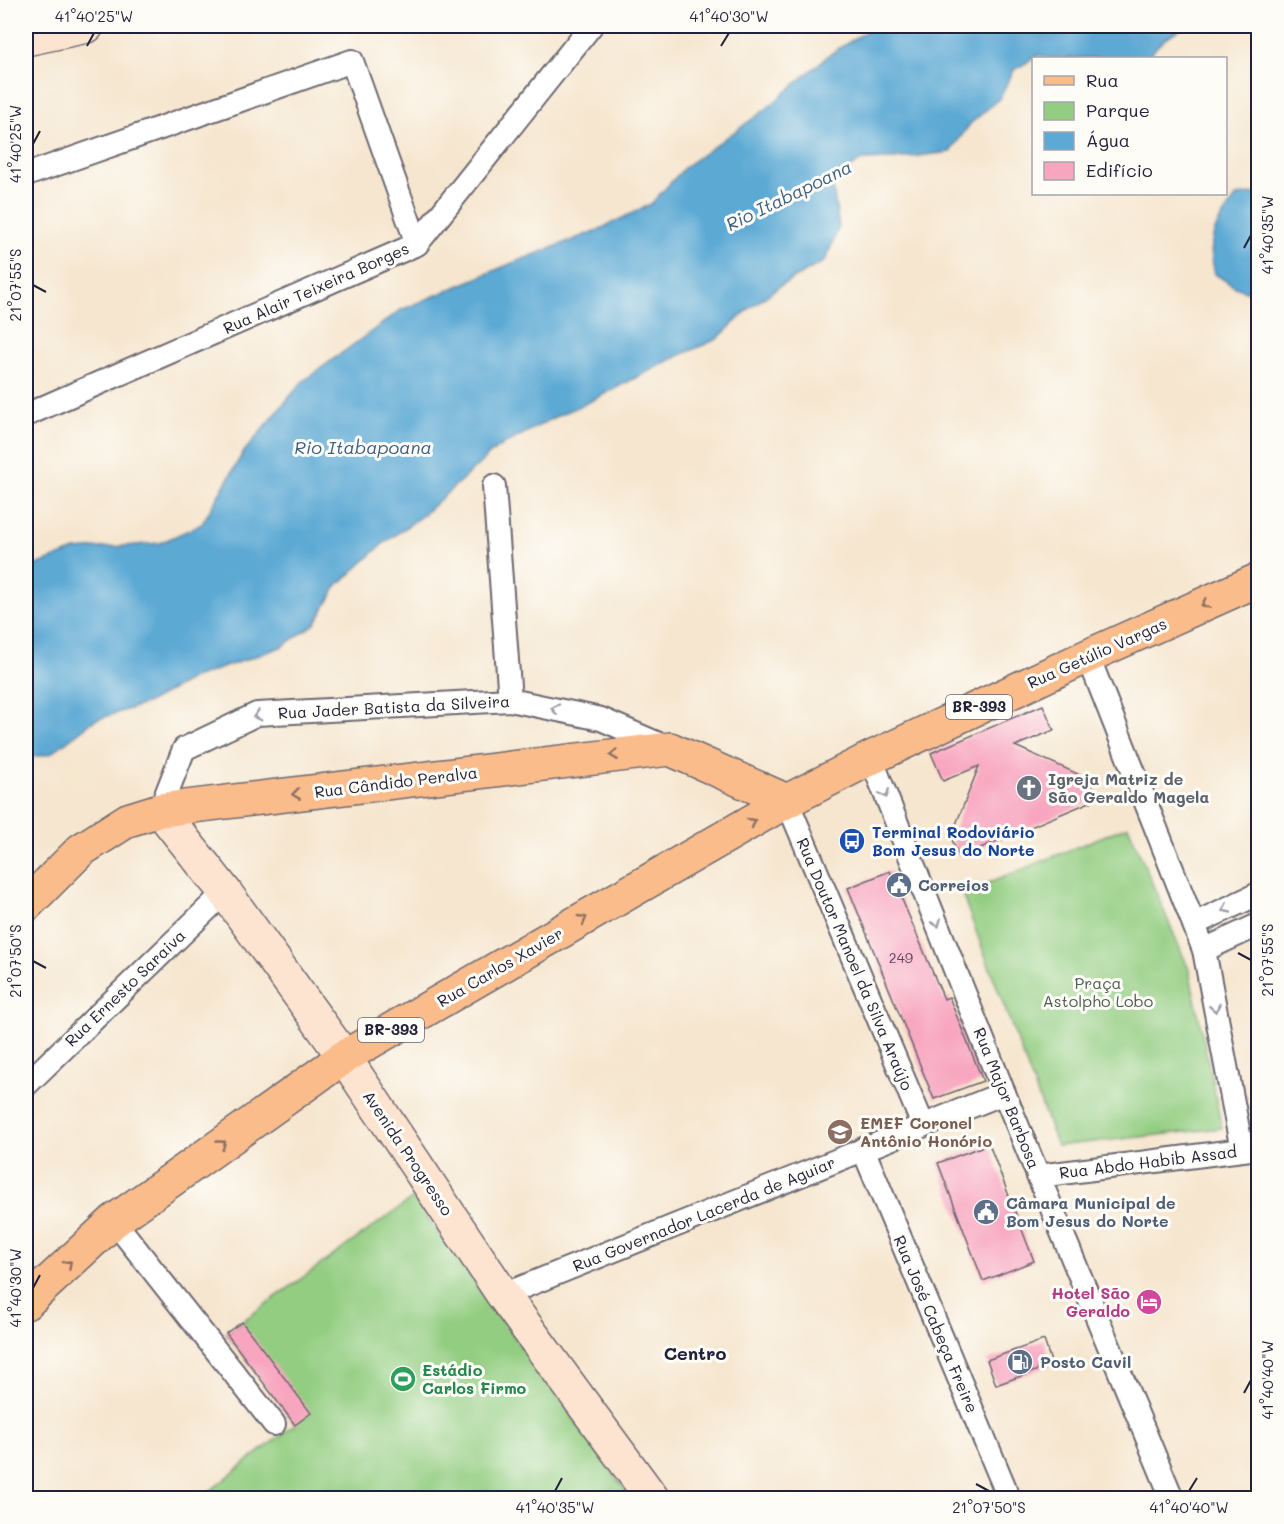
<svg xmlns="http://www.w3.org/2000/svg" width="1284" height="1524" font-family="Mali,sans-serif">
  <rect width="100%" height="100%" fill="#fdfcf7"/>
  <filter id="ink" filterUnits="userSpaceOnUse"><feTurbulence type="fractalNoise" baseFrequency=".0167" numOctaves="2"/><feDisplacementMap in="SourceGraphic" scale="12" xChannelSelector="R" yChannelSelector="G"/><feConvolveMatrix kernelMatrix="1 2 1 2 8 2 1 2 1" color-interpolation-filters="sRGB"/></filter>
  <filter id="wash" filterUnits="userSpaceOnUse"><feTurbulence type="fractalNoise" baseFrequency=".008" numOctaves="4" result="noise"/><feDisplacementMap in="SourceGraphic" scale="24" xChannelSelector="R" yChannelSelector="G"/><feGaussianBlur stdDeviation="1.35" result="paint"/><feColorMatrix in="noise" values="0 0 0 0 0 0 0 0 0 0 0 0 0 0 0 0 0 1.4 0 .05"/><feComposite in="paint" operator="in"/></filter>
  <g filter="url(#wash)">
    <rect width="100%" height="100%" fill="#f6e6cf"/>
    <g fill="#93cd81" stroke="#5a785e" stroke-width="1.5">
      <polygon points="1128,826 1189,970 1222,1128 1057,1146 962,894"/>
      <polygon points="413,1198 631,1498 201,1498 295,1424 226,1333"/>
    </g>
    <g fill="#5ba9d4" stroke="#3e6688" stroke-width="1.5">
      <path d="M 874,26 L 1190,26 C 1172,31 1158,43 1148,58 L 1047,58 L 1039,55 L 1014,70 L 1000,98 L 970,124 L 950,152 L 894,159 L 861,160 L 832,182 L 839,227 L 825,261 L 780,286 L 750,308 L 717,339 L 676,357 L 587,403 L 555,417 L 497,448 L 423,515 L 383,544 L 337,586 L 315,624 L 281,647 L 191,679 L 148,703 L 95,720 L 50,754 L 26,758 L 26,569 L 75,550 L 160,543 L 202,524 L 243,453 L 302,382 L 401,310 L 510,264 L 598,230 L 651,204 L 686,166 L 765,110 L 830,54 Z"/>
      <path d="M 1258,193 L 1258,295 L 1235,287 L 1215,274 C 1205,237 1216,225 1237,196 Z"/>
    </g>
    <g id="blocks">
      <g fill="#f8a5c0">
        <polygon points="1043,705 1054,730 1015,746 1089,779 1097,799 959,857 951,837 979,766 943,781 931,753"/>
        <polygon points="890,871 944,999 949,997 983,1081 934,1099 848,888"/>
        <polygon points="989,1144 1034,1261 983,1281 938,1163"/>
        <polygon points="242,1322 311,1413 295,1425 226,1333"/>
        <polygon points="1044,1340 1052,1365 996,1385 987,1360"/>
      </g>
    </g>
  </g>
  <g filter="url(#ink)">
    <use href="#blocks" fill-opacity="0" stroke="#6c676f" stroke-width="1.5"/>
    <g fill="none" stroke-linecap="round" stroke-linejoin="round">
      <g stroke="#6c676f" stroke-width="26">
        <g id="street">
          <polyline points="26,175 352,61 417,244"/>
          <polyline points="26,415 417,244 591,26"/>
          <polyline points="494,486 510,700"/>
          <polyline points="1088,656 1204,950 1242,1150"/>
          <polyline points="871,758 1004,1093 1172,1498"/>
          <polyline points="787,801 923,1125"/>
          <polyline points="160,810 184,749 257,714 510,700 601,719 668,748"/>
          <polyline points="1194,924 1258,894"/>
          <polyline points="1204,950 1258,925"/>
          <polyline points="26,1085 225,892"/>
          <polyline points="863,1149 1009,1498"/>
          <polyline points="1038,1176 1258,1148"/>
          <polyline points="114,1221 274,1424"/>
          <polyline points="503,1295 1004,1093"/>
        </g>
      </g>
      <g stroke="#6c676f" stroke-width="36">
        <g id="secondary">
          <polyline points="26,39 87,26"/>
          <polyline points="160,810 225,892 344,1057 503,1295 652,1498"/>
        </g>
      </g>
      <g stroke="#6c676f" stroke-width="36">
        <g id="primary">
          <polyline points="26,905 81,850 128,820 160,810 670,749 787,801"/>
          <polyline points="26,1303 114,1221 344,1057 787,801 871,758 1088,656 1258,580"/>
        </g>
      </g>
      <use href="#street" stroke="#fff" stroke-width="22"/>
      <use href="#secondary" stroke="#fde4d1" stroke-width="33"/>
      <use href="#primary" stroke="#fabc8b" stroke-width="33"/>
    </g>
    <defs><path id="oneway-chevron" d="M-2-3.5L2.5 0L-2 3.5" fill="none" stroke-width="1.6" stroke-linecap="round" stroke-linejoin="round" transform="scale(1.5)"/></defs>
    <g stroke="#8e6f63">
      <use href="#oneway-chevron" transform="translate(1205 604) rotate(156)"/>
      <use href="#oneway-chevron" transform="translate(614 755) rotate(173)"/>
      <use href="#oneway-chevron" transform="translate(296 794) rotate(173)"/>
      <use href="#oneway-chevron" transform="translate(752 822) rotate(-30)"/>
      <use href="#oneway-chevron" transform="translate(583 919) rotate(-30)"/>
      <use href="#oneway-chevron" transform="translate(222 1144) rotate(-36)"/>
      <use href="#oneway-chevron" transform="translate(68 1264) rotate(-43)"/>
    </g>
    <g stroke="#9c9ca7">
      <use href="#oneway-chevron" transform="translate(555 709) rotate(-168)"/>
      <use href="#oneway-chevron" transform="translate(257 716) rotate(165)"/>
      <use href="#oneway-chevron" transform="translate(885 794) rotate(68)"/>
      <use href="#oneway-chevron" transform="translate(1226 909) rotate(155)"/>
      <use href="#oneway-chevron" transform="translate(937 923) rotate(68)"/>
      <use href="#oneway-chevron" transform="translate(1215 1008) rotate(79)"/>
    </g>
  </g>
  <path fill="none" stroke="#22223b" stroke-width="2" d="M 87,46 L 94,33M 721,46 L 729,33M 33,144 L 40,131M 1244,248 L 1251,235M 33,285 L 46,292M 1238,953 L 1251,960M 33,961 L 46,968M 33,1288 L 40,1275M 1244,1393 L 1251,1380M 976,1484 L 989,1491M 555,1491 L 562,1478M 1189,1491 L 1197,1478"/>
  <defs>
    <g id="church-disc" transform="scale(1.35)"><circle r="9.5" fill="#6b7280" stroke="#fdfcf7"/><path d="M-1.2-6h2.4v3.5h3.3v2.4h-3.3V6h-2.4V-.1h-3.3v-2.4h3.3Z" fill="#fff"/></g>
    <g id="bus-disc" transform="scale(1.35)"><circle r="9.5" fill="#1a4fb4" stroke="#fdfcf7"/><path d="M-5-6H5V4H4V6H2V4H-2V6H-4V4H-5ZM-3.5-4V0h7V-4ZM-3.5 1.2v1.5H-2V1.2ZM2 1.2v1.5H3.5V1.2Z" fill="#fff"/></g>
    <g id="civic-disc" transform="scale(1.35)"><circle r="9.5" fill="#5c6f8a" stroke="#fdfcf7"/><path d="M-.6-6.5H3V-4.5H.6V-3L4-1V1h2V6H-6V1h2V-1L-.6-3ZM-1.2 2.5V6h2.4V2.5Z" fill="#fff"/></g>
    <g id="school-disc" transform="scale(1.35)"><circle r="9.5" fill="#8d6e63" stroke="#fdfcf7"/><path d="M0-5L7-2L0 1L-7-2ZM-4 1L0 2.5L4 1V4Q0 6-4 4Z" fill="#fff"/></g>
    <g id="hotel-disc" transform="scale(1.35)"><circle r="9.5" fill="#d1479c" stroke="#fdfcf7"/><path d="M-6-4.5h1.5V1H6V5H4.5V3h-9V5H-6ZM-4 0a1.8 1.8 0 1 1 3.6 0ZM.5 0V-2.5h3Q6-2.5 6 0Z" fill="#fff"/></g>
    <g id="fuel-disc" transform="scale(1.35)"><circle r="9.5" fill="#5c6f8a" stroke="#fdfcf7"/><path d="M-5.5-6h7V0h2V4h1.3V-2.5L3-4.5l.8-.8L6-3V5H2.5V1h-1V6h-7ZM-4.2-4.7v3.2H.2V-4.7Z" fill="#fff"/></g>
    <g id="stadium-disc" transform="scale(1.35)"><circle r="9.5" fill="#2e9e5b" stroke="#fdfcf7"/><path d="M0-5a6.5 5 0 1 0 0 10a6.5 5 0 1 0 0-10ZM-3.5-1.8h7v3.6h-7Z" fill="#fff"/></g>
  </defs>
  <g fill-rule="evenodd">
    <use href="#church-disc" x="1029" y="788"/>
    <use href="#bus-disc" x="852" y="841"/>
    <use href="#civic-disc" x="899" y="885"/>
    <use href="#school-disc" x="840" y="1132"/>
    <use href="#civic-disc" x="986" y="1212"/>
    <use href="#hotel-disc" x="1149" y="1302"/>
    <use href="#fuel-disc" x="1020" y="1362"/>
    <use href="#stadium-disc" x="403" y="1379"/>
  </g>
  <g text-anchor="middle" stroke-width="6" stroke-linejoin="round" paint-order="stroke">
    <g font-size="14" fill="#58435c">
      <text x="901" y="963">249</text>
    </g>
    <g fill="#fdfcf7" stroke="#646373" stroke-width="1.5">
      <rect x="946" y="695" width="66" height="24" rx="4.5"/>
      <rect x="358" y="1018" width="66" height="24" rx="4.5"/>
    </g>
    <g font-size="15" font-weight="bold" fill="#22223b">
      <text x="979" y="712">BR-393</text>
      <text x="391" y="1035">BR-393</text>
    </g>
    <g font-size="16" fill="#22223b" stroke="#fdfcf7">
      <text transform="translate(316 288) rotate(-24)" y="6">Rua Alair Teixeira Borges</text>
      <text transform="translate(1097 653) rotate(-24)" y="6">Rua Getúlio Vargas</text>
      <text transform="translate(394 707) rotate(-3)" y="6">Rua Jader Batista da Silveira</text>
      <text transform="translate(396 782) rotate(-7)" y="6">Rua Cândido Peralva</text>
      <text transform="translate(855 964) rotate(67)" y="6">Rua Doutor Manoel da Silva Araújo</text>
      <text transform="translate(500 967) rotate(-30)" y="6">Rua Carlos Xavier</text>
      <text transform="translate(125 988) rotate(-44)" y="6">Rua Ernesto Saraiva</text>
      <text transform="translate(1007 1098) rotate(68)" y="6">Rua Major Barbosa</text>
      <text transform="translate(408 1153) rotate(56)" y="6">Avenida Progresso</text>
      <text transform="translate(1148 1162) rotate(-7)" y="6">Rua Abdo Habib Assad</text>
      <text transform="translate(704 1214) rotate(-22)" y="6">Rua Governador Lacerda de Aguiar</text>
      <text transform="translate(936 1324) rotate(67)" y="6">Rua José Cabeça Freire</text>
    </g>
    <g font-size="16" font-weight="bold" fill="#5b616d" stroke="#fdfcf7" text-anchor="start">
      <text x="1048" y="785">Igreja Matriz de<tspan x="1048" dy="18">São Geraldo Magela</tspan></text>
    </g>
    <g font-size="16" font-weight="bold" fill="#164399" stroke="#fdfcf7" text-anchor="start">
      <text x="872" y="838">Terminal Rodoviário<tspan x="872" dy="18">Bom Jesus do Norte</tspan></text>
    </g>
    <g font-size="16" font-weight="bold" fill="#4e5e75" stroke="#fdfcf7" text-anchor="start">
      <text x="918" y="891">Correios</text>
      <text x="1006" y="1209">Câmara Municipal de<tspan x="1006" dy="18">Bom Jesus do Norte</tspan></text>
      <text x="1040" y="1368">Posto Cavil</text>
    </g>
    <g font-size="16" fill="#4a5e54" stroke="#fdfcf7">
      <text x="1098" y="989">Praça<tspan x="1098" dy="18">Astolpho Lobo</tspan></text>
    </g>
    <g font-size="16" font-weight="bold" fill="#785e54" stroke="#fdfcf7" text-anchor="start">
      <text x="860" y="1129">EMEF Coronel<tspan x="860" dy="18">Antônio Honório</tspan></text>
    </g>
    <g font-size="16" font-weight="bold" fill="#b23c85" stroke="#fdfcf7" text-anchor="end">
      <text x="1130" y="1299">Hotel São<tspan x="1130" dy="18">Geraldo</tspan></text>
    </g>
    <g font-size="16" font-weight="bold" fill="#27864d" stroke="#fdfcf7" text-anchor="start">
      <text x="422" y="1376">Estádio<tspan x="422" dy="18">Carlos Firmo</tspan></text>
    </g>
    <g font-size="18" font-style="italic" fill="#3c5f80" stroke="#fdfcf7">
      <text transform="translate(789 196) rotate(-26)" y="6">Rio Itabapoana</text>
      <text x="363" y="454">Rio Itabapoana</text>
    </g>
    <g font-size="18" font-weight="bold" fill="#22223b" stroke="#fdfcf7">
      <text x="695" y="1360">Centro</text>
    </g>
  </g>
  <rect width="1284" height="1524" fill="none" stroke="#fdfcf7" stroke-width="66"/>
  <rect x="1032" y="57" width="195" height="138" fill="#fdfcf7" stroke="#a5a5ac" stroke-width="1.5"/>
  <rect x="1044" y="76" width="30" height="9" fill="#fabc8b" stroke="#a5a5ac" stroke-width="1.5"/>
  <text x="1086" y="87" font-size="18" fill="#22223b">Rua</text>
  <rect x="1044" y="102" width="30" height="18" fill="#93cd81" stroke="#a5a5ac" stroke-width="1.5"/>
  <text x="1086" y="117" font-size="18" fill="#22223b">Parque</text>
  <rect x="1044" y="132" width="30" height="18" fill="#5ba9d4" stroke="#a5a5ac" stroke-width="1.5"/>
  <text x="1086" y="147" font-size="18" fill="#22223b">Água</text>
  <rect x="1044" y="162" width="30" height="18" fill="#f8a5c0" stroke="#a5a5ac" stroke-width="1.5"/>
  <text x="1086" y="177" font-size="18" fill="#22223b">Edifício</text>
  <rect x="33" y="33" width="1218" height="1458" fill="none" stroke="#22223b" stroke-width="2"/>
  <g font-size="15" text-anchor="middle" fill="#22223b">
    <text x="94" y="22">41°40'25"W</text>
    <text x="729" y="22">41°40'30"W</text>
    <text transform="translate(16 144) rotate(-90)" y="5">41°40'25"W</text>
    <text transform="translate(1268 235) rotate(-90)" y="5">41°40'35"W</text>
    <text transform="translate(16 285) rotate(-90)" y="5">21°07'55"S</text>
    <text transform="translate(1268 960) rotate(-90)" y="5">21°07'55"S</text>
    <text transform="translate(16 961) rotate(-90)" y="5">21°07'50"S</text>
    <text transform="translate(16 1288) rotate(-90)" y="5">41°40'30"W</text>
    <text transform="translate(1268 1380) rotate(-90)" y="5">41°40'40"W</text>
    <text x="555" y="1513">41°40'35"W</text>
    <text x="989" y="1513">21°07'50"S</text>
    <text x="1189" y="1513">41°40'40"W</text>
  </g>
</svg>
